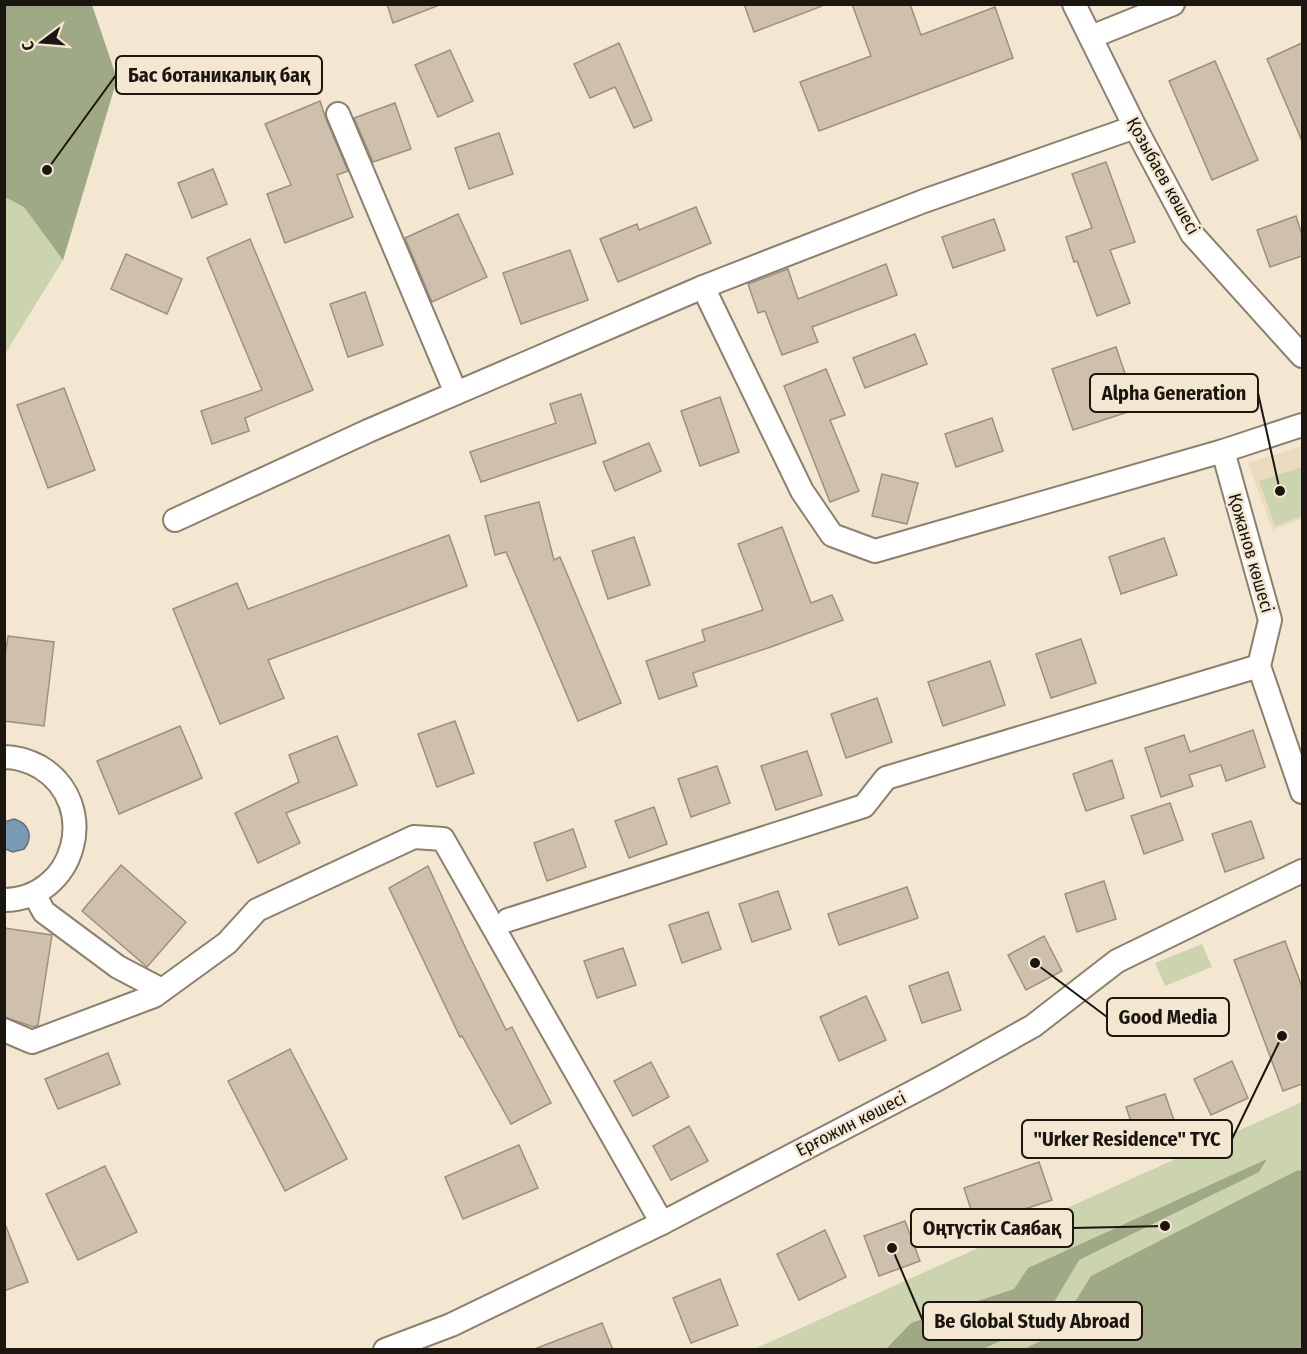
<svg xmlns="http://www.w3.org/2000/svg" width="1307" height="1354" font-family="'Fira Sans Condensed',sans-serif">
  <rect width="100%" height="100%" fill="#f4e7d1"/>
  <polygon fill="#eddbc0" points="1302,446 1302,519 1272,530 1248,463"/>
  <g fill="#cbd4af">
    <polygon points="5,5 92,5 117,79 63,260 5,354"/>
    <polygon points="1302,467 1302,516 1275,526 1259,481"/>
    <polygon points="1202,944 1212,967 1165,986 1155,963"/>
    <polygon points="1302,1102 1302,1349 754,1349"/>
  </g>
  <g fill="#a0a985">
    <polygon points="4,5 92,5 117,79 63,260 24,207 5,197"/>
    <polygon points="1267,1159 1259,1172 1079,1260 1043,1321 983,1349 886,1349 911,1323 1014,1289 1028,1268"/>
    <polygon points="1298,1170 1302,1171 1302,1349 1024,1349 1055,1334 1091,1276"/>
  </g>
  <path fill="#789ab2" stroke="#5c7281" stroke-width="1.5" d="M 14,819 C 29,823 34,837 24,849 L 13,852 L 5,849 L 4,822 Z"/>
  <g fill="#cec0ac" stroke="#9e907d" stroke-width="1.5">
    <polygon points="387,4 437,4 437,6 393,23"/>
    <polygon points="744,4 822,4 822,6 754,32"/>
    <polygon points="852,4 910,4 921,35 995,7 1013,58 819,131 800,82 871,56"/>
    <polygon points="619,43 652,120 634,128 615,87 590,98 574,64"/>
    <polygon points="1302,43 1302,141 1267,59"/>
    <polygon points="450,50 473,101 438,117 415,65"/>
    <polygon points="1215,61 1258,160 1212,180 1169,81"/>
    <polygon points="320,101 326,119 348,171 337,175 353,217 285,243 267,194 291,185 265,124"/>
    <polygon points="395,103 411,149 373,162 354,118"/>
    <polygon points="499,133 513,174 469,189 455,148"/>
    <polygon points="1106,162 1135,242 1110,250 1130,303 1097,316 1077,261 1074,262 1066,237 1092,228 1072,174"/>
    <polygon points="213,169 227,204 192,218 178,183"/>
    <polygon points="696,207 711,243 618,282 600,239 637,224 639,230"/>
    <polygon points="458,214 487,277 432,302 405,238"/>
    <polygon points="1296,216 1302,235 1302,256 1270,267 1257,230"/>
    <polygon points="994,219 1005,250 953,268 942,237"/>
    <polygon points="250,239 313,390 245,418 249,431 212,444 201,411 262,390 207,258"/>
    <polygon points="570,250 588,300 521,324 503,273"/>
    <polygon points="126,254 182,279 167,314 111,289"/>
    <polygon points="886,264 897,295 812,327 818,342 782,355 765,311 758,313 748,284 788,269 798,299"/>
    <polygon points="365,292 383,345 348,357 330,304"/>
    <polygon points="915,334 927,364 865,388 853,358"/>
    <polygon points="1116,347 1137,409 1073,430 1052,369"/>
    <polygon points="826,369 845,415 830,420 859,491 830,502 784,386"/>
    <polygon points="64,388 95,470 48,488 17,405"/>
    <polygon points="581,394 596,443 481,482 470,452 556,423 550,404"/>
    <polygon points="720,397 739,452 700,466 681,411"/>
    <polygon points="992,418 1003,451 956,467 945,434"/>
    <polygon points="649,443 661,471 615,491 603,462"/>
    <polygon points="882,474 918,483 907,524 872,516"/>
    <polygon points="539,502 554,560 560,557 621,703 578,721 506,552 495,555 485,516"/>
    <polygon points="782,527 811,603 832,595 843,620 771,647 693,673 697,686 659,699 646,661 705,641 702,630 763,610 738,544"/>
    <polygon points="449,535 467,586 268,660 284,698 220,724 173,609 237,583 248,609"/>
    <polygon points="634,537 650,585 608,599 592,551"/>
    <polygon points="1164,538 1177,575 1121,594 1109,557"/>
    <polygon points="8,636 54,642 44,726 4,721 4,662"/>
    <polygon points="1081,639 1096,683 1051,698 1036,654"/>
    <polygon points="990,661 1005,705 943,726 928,682"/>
    <polygon points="877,698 892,742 846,758 831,714"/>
    <polygon points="455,721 474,773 437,787 418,734"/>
    <polygon points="180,726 202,778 119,814 97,761"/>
    <polygon points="1253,730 1265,767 1226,781 1221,765 1189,775 1193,786 1161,797 1145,748 1184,735 1190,752"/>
    <polygon points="337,736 357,785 286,813 300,843 258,863 235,813 299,782 289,755"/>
    <polygon points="807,751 822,795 776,810 761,766"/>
    <polygon points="1112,760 1124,798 1086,811 1073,774"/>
    <polygon points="717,766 730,803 691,817 678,779"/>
    <polygon points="1170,803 1183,840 1144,854 1131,816"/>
    <polygon points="654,807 667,844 629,858 615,821"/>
    <polygon points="1251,821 1264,858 1225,872 1212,834"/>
    <polygon points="573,829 586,867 547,881 534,843"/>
    <polygon points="121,865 186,922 147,967 82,911"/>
    <polygon points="428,866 467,951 506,1030 512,1027 551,1103 511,1124 462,1036 460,1037 389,888"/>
    <polygon points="1104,881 1116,919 1077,932 1065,894"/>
    <polygon points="907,887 918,918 839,945 828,914"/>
    <polygon points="778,891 791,929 752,942 739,904"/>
    <polygon points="708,912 721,949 682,963 669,925"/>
    <polygon points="4,928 52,935 38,1025 34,1027 4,1017"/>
    <polygon points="1044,936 1062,971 1026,990 1008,955"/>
    <polygon points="1285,941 1302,987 1302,1084 1283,1091 1234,960"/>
    <polygon points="623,948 636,985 597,998 584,961"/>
    <polygon points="948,972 961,1010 922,1023 909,986"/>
    <polygon points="866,996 886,1040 839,1061 820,1017"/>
    <polygon points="290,1049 347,1159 285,1191 228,1081"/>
    <polygon points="108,1053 120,1084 58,1109 45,1079"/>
    <polygon points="1232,1061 1248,1098 1211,1115 1194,1079"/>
    <polygon points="651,1062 669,1097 633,1116 614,1081"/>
    <polygon points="1165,1094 1178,1132 1139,1145 1126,1107"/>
    <polygon points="689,1126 708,1161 671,1180 653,1146"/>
    <polygon points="519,1145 538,1188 463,1219 445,1177"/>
    <polygon points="1039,1162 1052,1200 976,1225 964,1188"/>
    <polygon points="105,1166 137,1232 78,1260 46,1194"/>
    <polygon points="905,1221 920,1261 879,1276 864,1236"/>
    <polygon points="5,1224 28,1282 4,1291 4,1225"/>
    <polygon points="825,1230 846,1277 799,1300 777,1254"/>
    <polygon points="720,1279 738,1325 691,1343 673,1298"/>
    <polygon points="602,1323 613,1350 537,1350 537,1348"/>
  </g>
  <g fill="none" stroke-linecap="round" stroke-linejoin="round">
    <g stroke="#8c806d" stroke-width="26">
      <g id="minor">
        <polyline points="1074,4 1135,127 1192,234 1302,356"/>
        <polyline points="1091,37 1173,4"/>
        <polyline points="338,114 456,393"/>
        <polyline points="703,287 802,491 832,535 875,551 1223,451 1302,425"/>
        <polyline points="1223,451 1270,620 1259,666 1302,792"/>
        <polyline points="175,520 368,431 703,287 924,201 1135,127"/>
        <path d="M 4,757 C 17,757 29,761 40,767 C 101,804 76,899 4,900"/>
        <polyline points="34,894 44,912 118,967 162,990"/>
        <polyline points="508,920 864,806 886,778 1259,666"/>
        <polyline points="4,1030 32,1042 154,996 227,943 257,910 414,837 443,839 662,1223"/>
        <polyline points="385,1350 451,1325 662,1223 938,1079 1033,1026 1117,961 1302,871"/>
      </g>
    </g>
    <use href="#minor" stroke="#fff" stroke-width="22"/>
  </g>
  <g text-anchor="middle" stroke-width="5" stroke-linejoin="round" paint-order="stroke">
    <g font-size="18" fill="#1b160f" stroke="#f4e7d1">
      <text transform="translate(1163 176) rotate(61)" y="6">Қозыбаев көшесі</text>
      <text transform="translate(1251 553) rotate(74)" y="6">Қожанов көшесі</text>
      <text transform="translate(851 1124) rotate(-27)" y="6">Ерғожин көшесі</text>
    </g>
  </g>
  <path fill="none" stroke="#1b160f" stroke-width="2" d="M47 170L116 75M1280 491L1258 393M1035 963L1107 1017M1282 1036L1232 1139M1165 1226L1073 1228M892 1248L923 1321"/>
  <g fill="#1b160f" stroke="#f4e7d1" stroke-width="2">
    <circle cx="47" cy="170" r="6"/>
    <circle cx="1280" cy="491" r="6"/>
    <circle cx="1035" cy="963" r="6"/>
    <circle cx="1282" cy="1036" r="6"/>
    <circle cx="1165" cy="1226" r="6"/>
    <circle cx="892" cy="1248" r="6"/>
  </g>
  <g fill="#f4e7d1" stroke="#1b160f" stroke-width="2">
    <rect x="116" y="56" width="206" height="38" rx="6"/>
    <rect x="1090" y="374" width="168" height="38" rx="6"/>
    <rect x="1107" y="998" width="122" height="38" rx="6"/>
    <rect x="1022" y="1120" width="210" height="38" rx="6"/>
    <rect x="911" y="1209" width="162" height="38" rx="6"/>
    <rect x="923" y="1302" width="219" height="38" rx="6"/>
  </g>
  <g font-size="20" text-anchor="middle" font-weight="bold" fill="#1b160f">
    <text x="219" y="82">Бас ботаникалық бақ</text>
    <text x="1174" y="400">Alpha Generation</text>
    <text x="1168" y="1024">Good Media</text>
    <text x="1127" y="1146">"Urker Residence" ТҮС</text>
    <text x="992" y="1235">Оңтүстік Саябақ</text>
    <text x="1032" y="1328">Be Global Study Abroad</text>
  </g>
  <rect width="1307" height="1354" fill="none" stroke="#1b160f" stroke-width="12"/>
  <g transform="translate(42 42) rotate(254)" stroke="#f4e7d1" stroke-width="4.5" paint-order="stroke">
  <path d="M0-4.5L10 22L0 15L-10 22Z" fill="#1b160f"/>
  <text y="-9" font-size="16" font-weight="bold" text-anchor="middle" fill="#1b160f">С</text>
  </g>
</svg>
